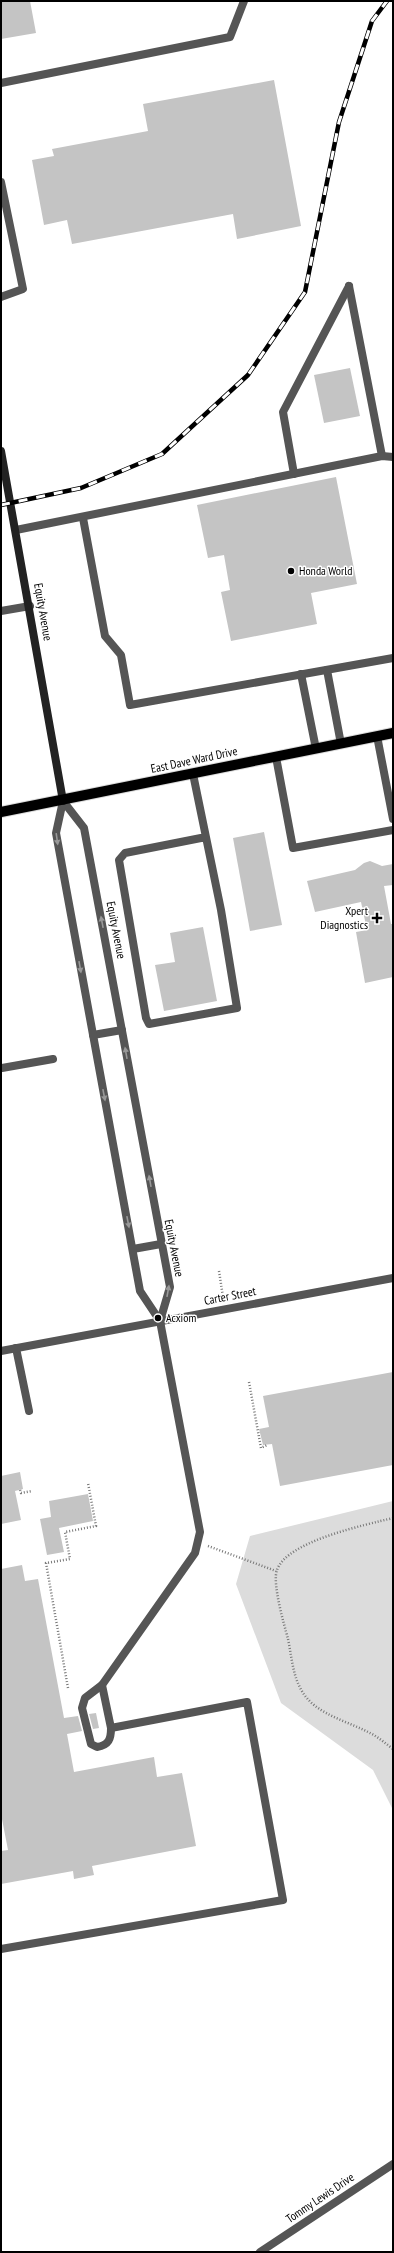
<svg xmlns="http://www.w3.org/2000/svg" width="394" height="2253" font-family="'PT Sans Narrow',sans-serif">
  <rect width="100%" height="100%" fill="#fff"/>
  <polygon fill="#dcdcdc" points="393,1501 393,1810 373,1770 281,1703 236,1584 250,1536"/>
  <g fill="#c4c4c4">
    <polygon points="1,1 30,1 36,33 1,39"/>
    <polygon points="274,80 301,226 237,239 233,214 72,244 67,220 44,225 32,160 54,156 52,149 148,131 143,104"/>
    <polygon points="350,368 360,416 324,423 314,375"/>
    <polygon points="336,477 357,584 311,593 317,624 231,641 221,592 230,590 224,555 208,558 197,505"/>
    <polygon points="264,832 282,925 250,931 233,838"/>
    <polygon points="370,861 382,866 393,864 393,885 384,886 391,924 393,924 393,977 365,983 356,932 367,930 361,902 315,912 307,881 355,870 364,863"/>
    <polygon points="203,927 217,1001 164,1011 155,965 175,962 170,933"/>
    <polygon points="393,1372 393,1465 280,1486 272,1444 263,1445 259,1429 269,1427 263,1396"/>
    <polygon points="20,1472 23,1489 15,1491 21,1520 1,1524 1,1476"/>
    <polygon points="88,1494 93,1521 59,1528 64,1552 47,1555 40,1519 51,1517 49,1501"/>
    <polygon points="22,1565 25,1581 38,1579 64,1718 78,1716 82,1731 67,1734 74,1772 154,1757 157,1777 182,1773 196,1846 92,1866 94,1875 74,1879 73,1871 1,1884 1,1851 8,1850 1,1814 1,1569"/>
    <polygon points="96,1713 99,1728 93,1729 89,1714"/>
  </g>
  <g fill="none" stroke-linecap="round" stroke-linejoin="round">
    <g stroke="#dbdbdb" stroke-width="12">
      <polyline id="primary" points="1,812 393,733"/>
    </g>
    <g stroke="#777" stroke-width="2.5" stroke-dasharray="1 2" stroke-linecap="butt">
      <polyline points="219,1271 223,1297"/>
      <polyline points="249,1382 261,1448 267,1445"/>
      <polyline points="20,1490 21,1493 32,1491"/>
      <path d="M 393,1518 C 365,1525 287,1541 277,1570 C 272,1583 284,1624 288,1639 C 293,1663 293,1688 314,1705 C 329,1717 350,1723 368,1732 C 377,1736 385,1743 393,1749"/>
      <polyline points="208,1546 276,1571"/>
      <polyline points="68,1688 46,1563 70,1559 65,1532 96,1526 88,1483"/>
    </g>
    <g stroke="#555" stroke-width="8">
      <polyline points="1,83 230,37 244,1"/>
      <polyline points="1,182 23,289 1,297"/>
      <polyline points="349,286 382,456"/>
      <polyline points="294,474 283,412 349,286"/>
      <polyline points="83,518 105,636 121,655 130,705 393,658"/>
      <polyline points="16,530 382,456 393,457"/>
      <polyline points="1,611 30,606"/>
      <polyline points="327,670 341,744"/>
      <polyline points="301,674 316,749"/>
      <polyline points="377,736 393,819"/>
      <polyline points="276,757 293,848 393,830"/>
      <polyline points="193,774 221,910 237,1008 149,1024 146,1018 119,860 125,853 206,837"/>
      <polyline points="93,1035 122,1030"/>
      <polyline points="2,1068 53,1059"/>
      <polyline points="133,1249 161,1244"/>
      <polyline points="16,1348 29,1411"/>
      <path d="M 102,1685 L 85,1698 L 82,1708 L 91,1744 L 97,1747 C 109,1745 111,1739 111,1728"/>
      <polyline points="1,1949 283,1900 247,1702 111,1728 102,1685 195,1553 200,1532 160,1321"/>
    </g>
    <g stroke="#555" stroke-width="8">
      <polyline points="63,801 84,828 170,1287 160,1321"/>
      <polyline points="63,801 56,833 140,1291 160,1321"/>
      <polyline points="1,1351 393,1278"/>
      <polyline points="260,2252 393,2164"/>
    </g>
    <polyline stroke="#222" stroke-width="8" points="1,451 63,801"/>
    <use href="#primary" stroke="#000" stroke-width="10"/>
    <g stroke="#000" stroke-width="4.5">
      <polyline id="rail" points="1,505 81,488 162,454 248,375 305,292 339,122 372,21 387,1"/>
    </g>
    <use href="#rail" stroke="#fff" stroke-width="3" stroke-dasharray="9" stroke-linecap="butt"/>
  </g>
  <defs><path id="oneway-solid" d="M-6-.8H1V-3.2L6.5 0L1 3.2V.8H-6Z"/></defs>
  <g fill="#999">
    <use href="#oneway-solid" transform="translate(57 839) rotate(82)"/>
    <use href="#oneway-solid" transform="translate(102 922) rotate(-101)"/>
    <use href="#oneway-solid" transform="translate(80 967) rotate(80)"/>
    <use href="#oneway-solid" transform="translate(126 1053) rotate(-100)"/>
    <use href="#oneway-solid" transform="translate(104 1095) rotate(79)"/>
    <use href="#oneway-solid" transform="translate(150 1181) rotate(-100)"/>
    <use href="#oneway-solid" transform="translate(128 1222) rotate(79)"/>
    <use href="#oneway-solid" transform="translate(168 1291) rotate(-80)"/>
  </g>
  <g fill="#000" stroke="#fff" stroke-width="1.5">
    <circle cx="291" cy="571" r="4"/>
    <path d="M375 912h4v4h4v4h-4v4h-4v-4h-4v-4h4z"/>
    <circle cx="158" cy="1318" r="4"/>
  </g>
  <g text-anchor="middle" stroke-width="3" stroke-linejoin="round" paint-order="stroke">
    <g font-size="12" fill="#000" stroke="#fff" text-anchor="start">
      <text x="299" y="575">Honda World</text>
      <text x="368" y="915" text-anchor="end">Xpert<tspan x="368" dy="14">Diagnostics</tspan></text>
      <text x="166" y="1322">Acxiom</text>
    </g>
    <g font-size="12" fill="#000" stroke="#fff">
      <text transform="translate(43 612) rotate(80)" y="4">Equity Avenue</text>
      <text transform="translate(194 760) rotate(-12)" y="4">East Dave Ward Drive</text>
      <text transform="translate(116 930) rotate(79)" y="4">Equity Avenue</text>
      <text transform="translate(174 1248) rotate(79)" y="4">Equity Avenue</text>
      <text transform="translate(230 1296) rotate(-11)" y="4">Carter Street</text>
      <text transform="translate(320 2198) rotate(-34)" y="4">Tommy Lewis Drive</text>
    </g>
  </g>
  <rect width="394" height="2253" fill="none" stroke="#000000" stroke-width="4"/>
</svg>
